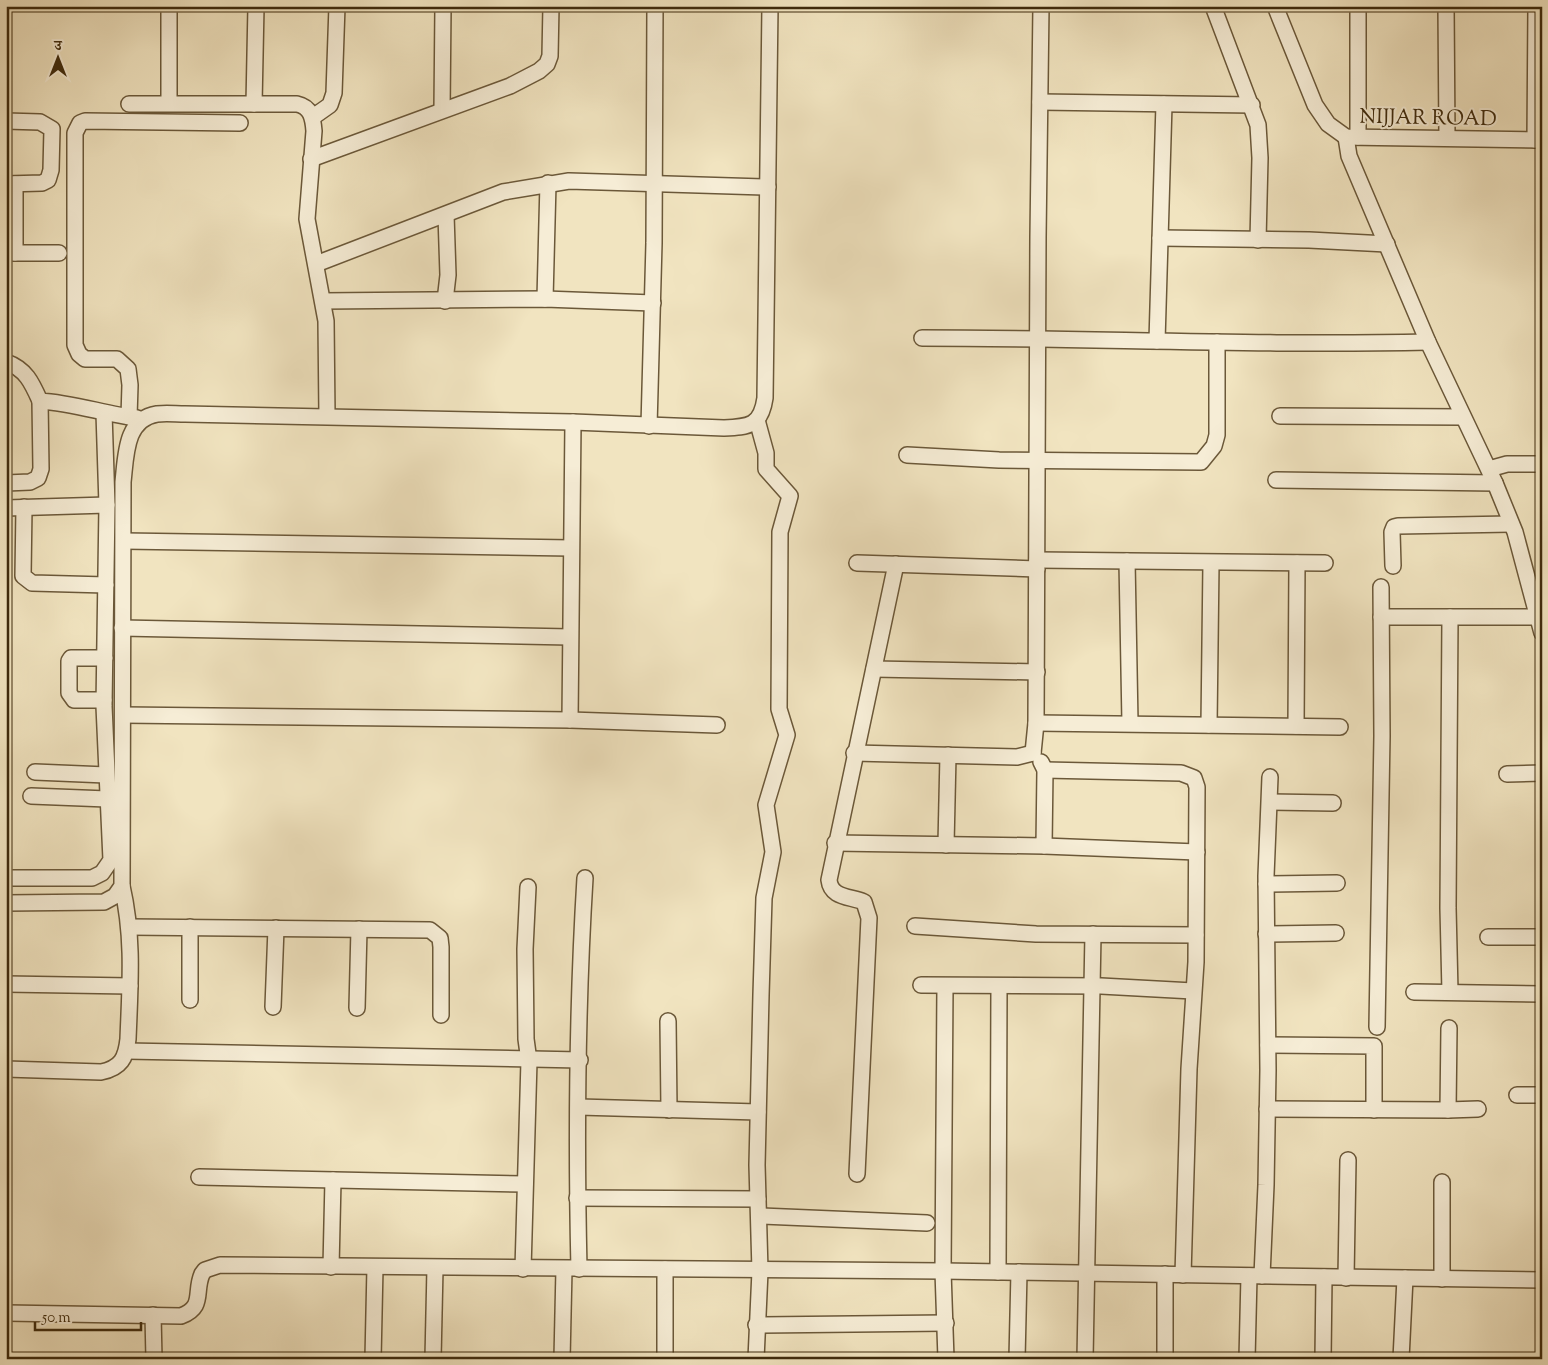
<svg xmlns="http://www.w3.org/2000/svg" width="1548" height="1365" font-family="'Sorts Mill Goudy','Noto Serif Devanagari',serif">
  <rect width="100%" height="100%" fill="#f1e4c0"/>
  <filter id="stains"><feTurbulence type="fractalNoise" baseFrequency=".004" numOctaves="4"/><feColorMatrix values="0 0 0 0 .2 0 0 0 0 .09 0 0 0 0 .02 0 0 0 .5 -.17"/></filter>
  <radialGradient id="worn" r=".72"><stop offset=".6" stop-color="#630" stop-opacity="0"/><stop offset="1" stop-color="#630" stop-opacity=".3"/></radialGradient>
  <g fill="none" stroke-linecap="round" stroke-linejoin="round">
    <g stroke="#6b5839" stroke-width="18">
      <g id="minor">
        <polyline points="1213,6 1258,125 1260,158 1258,240"/>
        <polyline points="1275,6 1315,105 1328,124 1346,137 1542,140"/>
        <polyline points="1358,6 1358,137"/>
        <polyline points="1446,6 1447,138"/>
        <polyline points="1040,102 1252,105"/>
        <polyline points="169,103 169,6"/>
        <path d="M 129,104 L 297,104 C 311,107 313,118 314,131 L 307,219 L 326,321 L 327,416"/>
        <polyline points="254,104 256,6"/>
        <polyline points="442,110 443,6"/>
        <polyline points="313,117 330,105 334,93 337,6"/>
        <polyline points="6,121 40,122 52,129 51,170 48,180 42,183 6,184"/>
        <polyline points="1346,137 1349,156 1428,342 1495,483 1515,532 1542,633"/>
        <polyline points="1535,140 1536,6"/>
        <polyline points="311,159 510,86 539,71 547,64 550,56 551,6"/>
        <polyline points="15,184 15,253"/>
        <polyline points="1160,238 1309,240 1387,244"/>
        <polyline points="6,253 59,253"/>
        <polyline points="316,264 503,192 569,181 768,187"/>
        <polyline points="545,299 548,183"/>
        <polyline points="324,301 545,299 653,303"/>
        <polyline points="445,301 448,275 446,215"/>
        <path d="M 922,338 C 1091,338 1260,346 1428,342"/>
        <polyline points="1157,341 1164,104"/>
        <path d="M 6,362 C 26,369 32,383 40,401 C 73,403 105,414 137,418"/>
        <polyline points="1280,416 1463,417"/>
        <polyline points="129,417 130,385 128,369 117,359 85,359 79,354 75,345 75,133 80,123 85,121 240,123"/>
        <polyline points="649,426 654,243 655,6"/>
        <polyline points="907,455 999,460 1201,462 1214,446 1217,435 1217,342"/>
        <polyline points="1489,469 1507,464 1542,464"/>
        <polyline points="1276,480 1495,483"/>
        <polyline points="6,483 30,482 38,478 41,469 40,401"/>
        <polyline points="24,507 23,576 32,583 106,585"/>
        <polyline points="6,508 107,505"/>
        <polyline points="124,541 571,548"/>
        <polyline points="1037,560 1325,563"/>
        <polyline points="1127,561 1130,723"/>
        <polyline points="857,563 1037,569"/>
        <polyline points="1393,566 1392,532 1394,527 1398,526 1511,524"/>
        <polyline points="1381,617 1538,617"/>
        <polyline points="1450,617 1448,908 1450,992"/>
        <polyline points="122,628 570,637"/>
        <polyline points="874,669 1037,672"/>
        <polyline points="104,700 74,700 69,693 69,661 71,658 105,658"/>
        <polyline points="123,715 570,720 717,725"/>
        <polyline points="570,720 573,422"/>
        <polyline points="1036,723 1340,727"/>
        <polyline points="1209,725 1211,563"/>
        <polyline points="1296,726 1297,563"/>
        <polyline points="854,753 1017,757 1033,753"/>
        <polyline points="1033,753 1036,723 1038,237 1041,6"/>
        <polyline points="1045,770 1181,773 1194,778 1197,787 1196,962 1189,1069 1183,1275"/>
        <polyline points="35,772 106,775"/>
        <polyline points="1507,774 1542,773"/>
        <polyline points="31,796 107,799"/>
        <polyline points="1270,802 1333,803"/>
        <polyline points="835,843 1044,846 1045,770 1041,762"/>
        <polyline points="946,845 948,755"/>
        <polyline points="1044,846 1197,852"/>
        <polyline points="6,878 92,878 102,873 111,860 104,706 107,505 104,413"/>
        <polyline points="1266,884 1337,883"/>
        <path d="M 6,903 L 104,902 L 115,896 L 122,886 L 123,482 C 126,456 125,419 157,414 C 166,413 176,414 185,414 L 573,422 L 724,428 C 749,427 761,426 765,398 L 770,6"/>
        <polyline points="915,926 1036,934 1196,935"/>
        <polyline points="130,927 430,930 440,938 441,947 441,1015"/>
        <polyline points="190,927 190,1000"/>
        <polyline points="1266,934 1336,933"/>
        <polyline points="1488,937 1542,937"/>
        <polyline points="6,984 130,986"/>
        <polyline points="921,985 1101,986 1193,991"/>
        <polyline points="945,986 943,1271 946,1359"/>
        <polyline points="1414,992 1542,994"/>
        <polyline points="273,1007 276,928"/>
        <polyline points="357,1008 359,929"/>
        <polyline points="668,1021 669,1110"/>
        <polyline points="1377,1027 1382,736 1381,587"/>
        <polyline points="1449,1028 1448,1110 1478,1109"/>
        <polyline points="1268,1045 1374,1046 1374,1110"/>
        <polyline points="127,1051 580,1060"/>
        <path d="M 6,1069 L 101,1072 C 121,1068 126,1058 128,1039 C 130,986 134,938 122,886"/>
        <polyline points="1517,1095 1542,1095"/>
        <polyline points="579,1107 758,1112"/>
        <polyline points="1267,1109 1448,1110"/>
        <path d="M 857,1174 L 869,918 L 864,902 C 849,896 831,898 829,880 L 896,564"/>
        <polyline points="199,1177 525,1184"/>
        <polyline points="1442,1182 1442,1279"/>
        <polyline points="577,1198 758,1199"/>
        <polyline points="760,1216 927,1223"/>
        <polyline points="331,1267 333,1180"/>
        <polyline points="523,1269 529,1061 526,1039 525,949 528,887"/>
        <path d="M 579,1269 C 576,1139 577,1008 585,878"/>
        <polyline points="665,1269 665,1359"/>
        <polyline points="998,1272 999,986"/>
        <polyline points="1262,1276 1266,1185 1268,1070 1266,876 1270,777"/>
        <polyline points="1346,1278 1348,1160"/>
        <path d="M 7,1313 L 181,1316 C 205,1307 194,1292 202,1274 L 205,1270 L 220,1265 L 943,1271 L 1542,1280"/>
        <polyline points="153,1315 154,1359"/>
        <polyline points="756,1325 946,1323"/>
        <polyline points="373,1359 375,1267"/>
        <polyline points="433,1359 435,1268"/>
        <polyline points="562,1359 564,1269"/>
        <polyline points="756,1359 760,1271 757,1165 761,995 764,898 773,852 766,805 787,735 779,709 780,532 790,496 766,469 766,453 757,420"/>
        <polyline points="1017,1359 1019,1272"/>
        <polyline points="1085,1359 1093,934"/>
        <polyline points="1165,1359 1165,1274"/>
        <polyline points="1247,1359 1249,1276"/>
        <polyline points="1323,1359 1324,1277"/>
        <polyline points="1401,1359 1405,1278"/>
      </g>
    </g>
    <use href="#minor" stroke="#f6edd6" stroke-width="15"/>
  </g>
  <g text-anchor="middle" stroke-width="4" stroke-linejoin="round" paint-order="stroke">
    <g font-size="21" fill="#3e2a0c" stroke="#f6edd6">
      <text transform="translate(1428 117) rotate(1)" y="7">NIJJAR ROAD</text>
    </g>
  </g>
  <rect width="1548" height="1365" fill="none" stroke="#f1e4c0" stroke-width="25"/>
  <rect x="8" y="8" width="1533" height="1350" fill="none" stroke="#3e2a0c" stroke-width="2.5"/>
  <rect x="12" y="12" width="1523" height="1340" fill="none" stroke="#3e2a0c"/>
  <g transform="translate(58 58)" stroke="#f6edd6" stroke-width="4" paint-order="stroke">
  <path d="M0-4L9 19L0 12L-9 19Z" fill="#3e2a0c"/>
  <text y="-8" font-size="14" font-weight="bold" text-anchor="middle" fill="#3e2a0c">उ</text>
  </g>
  <path d="M35 1322v8h106v-8" fill="none" stroke="#3e2a0c" stroke-width="2.5"/>
  <text x="42" y="1322" font-size="15" fill="#3e2a0c" stroke="#f6edd6" stroke-width="4" paint-order="stroke">50 m</text>
  <rect width="100%" height="100%" filter="url(#stains)"/>
  <rect width="100%" height="100%" fill="url(#worn)"/>
</svg>
